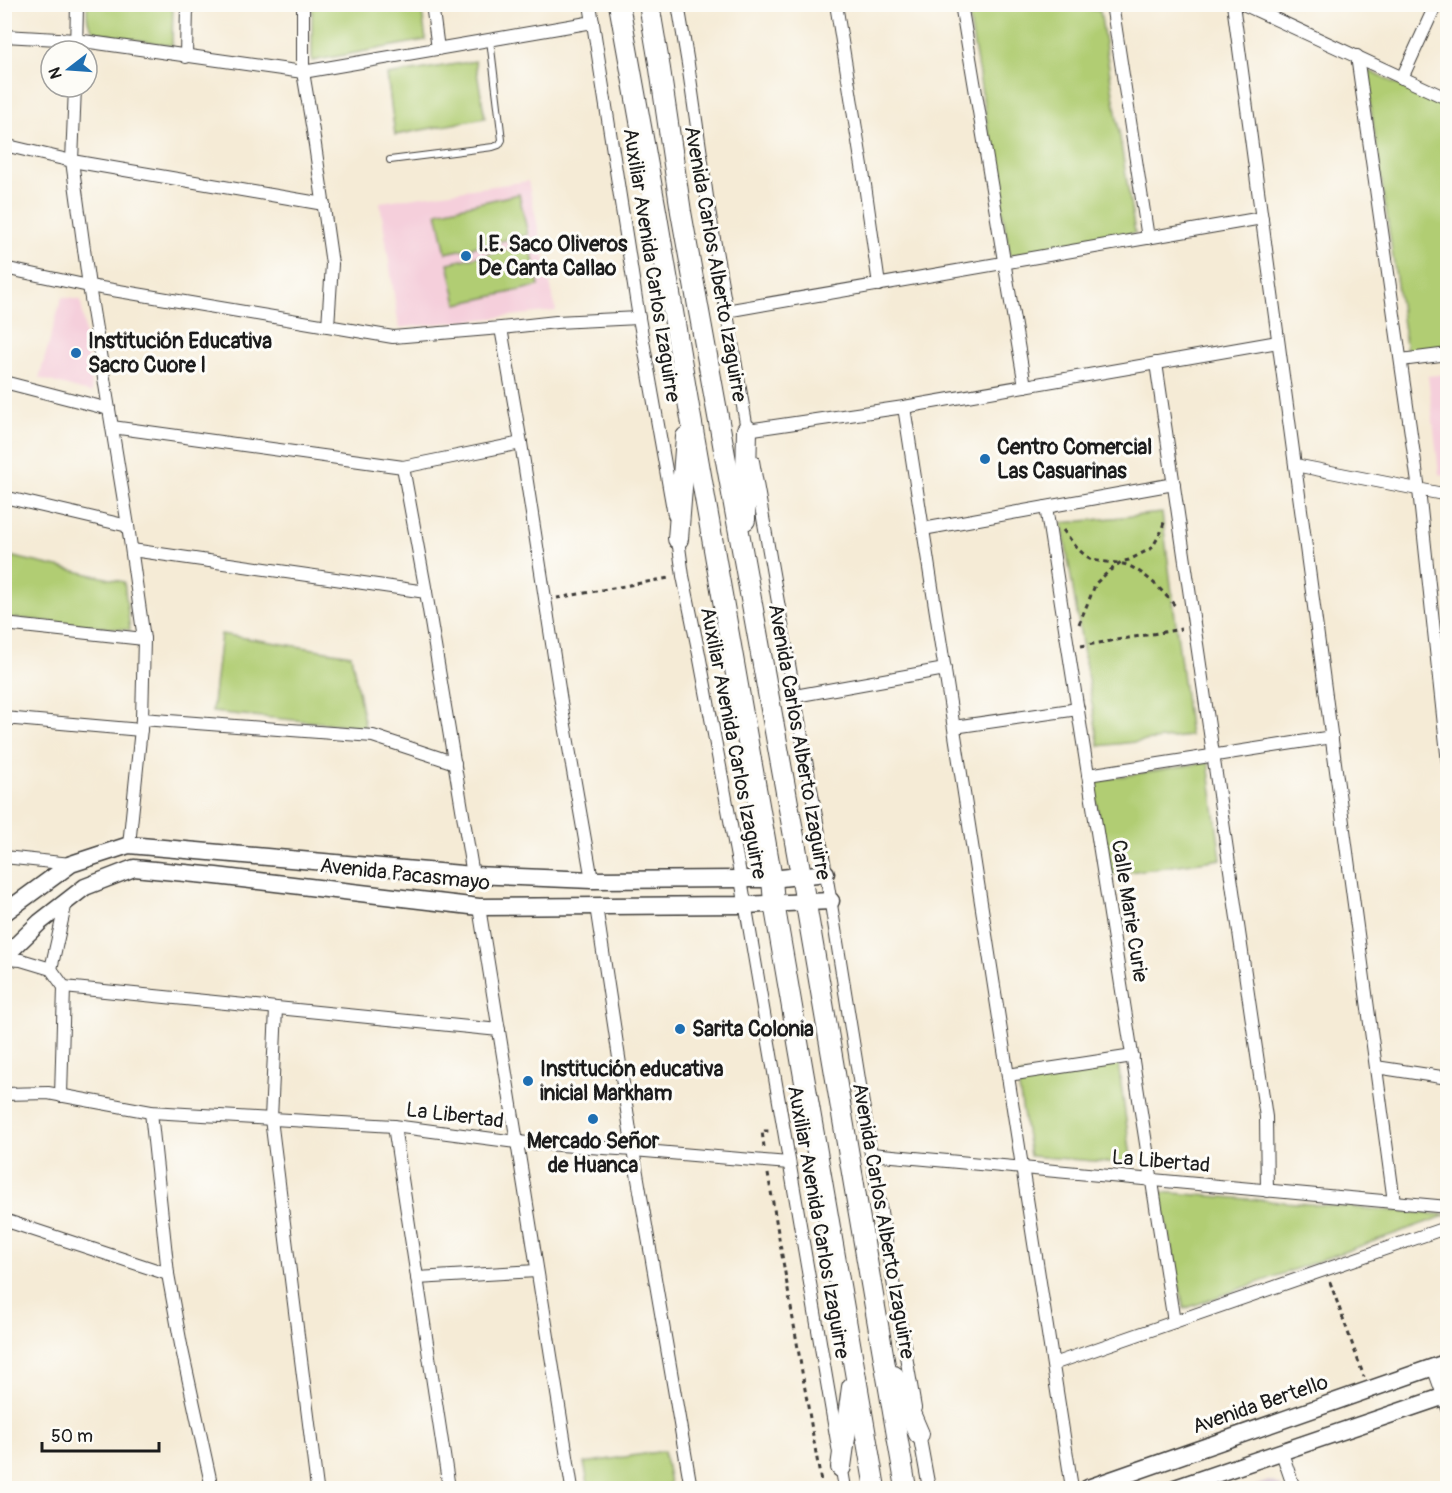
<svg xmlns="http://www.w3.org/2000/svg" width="1452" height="1493" font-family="Pangolin,sans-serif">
  <rect width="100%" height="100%" fill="#fdfcf7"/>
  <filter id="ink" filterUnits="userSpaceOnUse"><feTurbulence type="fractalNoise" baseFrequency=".0167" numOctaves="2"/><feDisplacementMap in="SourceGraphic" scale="12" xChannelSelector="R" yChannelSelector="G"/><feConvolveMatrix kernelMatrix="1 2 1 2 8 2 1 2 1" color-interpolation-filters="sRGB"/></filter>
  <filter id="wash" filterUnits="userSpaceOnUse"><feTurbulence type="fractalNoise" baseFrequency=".008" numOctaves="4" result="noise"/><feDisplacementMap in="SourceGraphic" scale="24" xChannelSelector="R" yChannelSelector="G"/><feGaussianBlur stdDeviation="1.35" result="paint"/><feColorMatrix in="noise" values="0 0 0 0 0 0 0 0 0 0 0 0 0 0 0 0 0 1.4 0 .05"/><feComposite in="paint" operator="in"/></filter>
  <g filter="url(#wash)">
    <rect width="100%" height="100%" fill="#f5ebd6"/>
    <g fill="#f5cfdb">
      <polygon points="528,181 556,311 399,328 380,202"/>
      <polygon points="62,297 81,300 92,393 39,378"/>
      <polygon points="1447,374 1448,374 1447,476 1439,474 1428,376"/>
    </g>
    <polygon fill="#d1bdcc" points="1269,1481 1281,1485 1282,1488 1248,1488"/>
    <g fill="#b1cd73" stroke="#667448" stroke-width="1.5">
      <path d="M 87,5 L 173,5 L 172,46 L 95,32 C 86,24 87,15 87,5 Z"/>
      <polygon points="312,5 421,5 426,40 312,61"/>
      <polygon points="967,5 1067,5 1100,11 1135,233 1010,256"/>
      <polygon points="475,61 485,118 395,135 387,75"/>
      <polygon points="1365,69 1447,108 1447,347 1407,352"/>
      <polygon points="519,194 528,235 446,253 437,212"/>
      <polygon points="530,245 539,286 457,304 448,263"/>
      <polygon points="1162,513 1190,736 1099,746 1062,523"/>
      <polygon points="5,555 124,582 130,630 5,617"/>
      <polygon points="221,634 351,655 365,727 212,712"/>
      <polygon points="1208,762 1221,859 1108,875 1093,781"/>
      <polygon points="1118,1062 1132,1164 1030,1156 1017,1076"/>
      <polygon points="1160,1192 1447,1215 1184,1309"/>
      <polygon points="664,1451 671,1488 589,1488 584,1463"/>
    </g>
  </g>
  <g filter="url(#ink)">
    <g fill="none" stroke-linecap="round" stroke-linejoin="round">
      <g stroke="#3d3b38" stroke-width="8">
        <polyline id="service" points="390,160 493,147 499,145 502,140 490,40"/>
      </g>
      <g stroke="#3d3b38" stroke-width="14">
        <g id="minor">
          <polyline points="303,4 303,72 313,131 332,264 328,326"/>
          <polyline points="432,4 438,49"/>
          <polyline points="590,4 639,318 674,515"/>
          <polyline points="678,4 688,64 708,204 748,435"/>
          <polyline points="836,4 865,185 879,285"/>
          <polyline points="961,4 1025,386"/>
          <polyline points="1112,4 1148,238"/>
          <polyline points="1233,4 1394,1202"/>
          <polyline points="1243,4 1448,99"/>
          <polyline points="4,36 76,40 303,72 593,22"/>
          <polyline points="76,51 77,4"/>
          <polyline points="1357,56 1419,490 1448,763"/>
          <polyline points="186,57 187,4"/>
          <polyline points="1402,78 1436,4"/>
          <polyline points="75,87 72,161 89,286 128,526 144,639 142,719 129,845"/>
          <polyline points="4,145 72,161 324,204"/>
          <polyline points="4,268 89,286 393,337 501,328 556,322 639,318"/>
          <polyline points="726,311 1262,218"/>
          <polyline points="501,328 521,443 562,708 592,880"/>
          <polyline points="1401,360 1448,354"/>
          <polyline points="1156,363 1266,1117 1267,1191"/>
          <polyline points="4,382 109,409"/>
          <polyline points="904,407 1072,1488"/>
          <polyline points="112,427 403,467 521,443"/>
          <polyline points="747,430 904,407 1278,342"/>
          <polyline points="753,461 826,873 871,1154 915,1408"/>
          <polyline points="1295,465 1448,495"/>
          <polyline points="403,467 426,592 473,875"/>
          <polyline points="4,497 128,526"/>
          <polyline points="1046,507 1174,1322"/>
          <polyline points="923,529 1174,484"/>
          <polyline points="677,532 683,576 699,654 741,879 845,1488"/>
          <polyline points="132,550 426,592"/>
          <polyline points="4,624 144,639"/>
          <polyline points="795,696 945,669"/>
          <polyline points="4,718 141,730"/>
          <polyline points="142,719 373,736 455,763"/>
          <polyline points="954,727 1078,709"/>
          <polyline points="1088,775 1332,737"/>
          <polyline points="4,857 71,864"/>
          <polyline points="596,906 633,1150 691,1488"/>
          <path d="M 479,907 C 511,1100 541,1295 572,1488"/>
          <polyline points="4,959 21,960 51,969 64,987 61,1096"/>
          <polyline points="51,969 66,902"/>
          <polyline points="64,987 499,1030"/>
          <polyline points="276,1009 271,1119 317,1488"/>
          <polyline points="1376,1067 1448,1078"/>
          <polyline points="1008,1075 1133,1056"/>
          <polyline points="4,1094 48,1093 151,1112 394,1126 516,1142 633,1150 789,1163"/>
          <polyline points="151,1112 168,1274 181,1345 212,1488"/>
          <polyline points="394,1126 449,1488"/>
          <polyline points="871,1154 1448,1207"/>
          <polyline points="4,1220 168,1274"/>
          <polyline points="417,1278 537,1271"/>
          <polyline points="1053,1364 1448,1227"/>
          <polyline points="1433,1367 1448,1409"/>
          <polyline points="918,1428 929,1488"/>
          <polyline points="1282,1453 1294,1488"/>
        </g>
      </g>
      <g stroke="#3d3b38" stroke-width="19">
        <g id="secondary">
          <polyline points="4,913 71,864 129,845 473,875 592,880 741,879 772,879 826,873"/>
          <polyline points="4,957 40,922 85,887 134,868 216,876 479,907 744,905 831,901"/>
          <polyline points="1088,1488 1448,1362"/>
          <polyline points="1175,1488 1448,1395"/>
        </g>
      </g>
      <g stroke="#3d3b38" stroke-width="22">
        <g id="primary">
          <polyline points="619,4 657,216 689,407 772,879 774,903 875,1488"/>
          <polyline points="649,4 660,69 681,212 801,875 906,1488"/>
          <polyline points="745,520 747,430"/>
          <polyline points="678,539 686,437"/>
          <polyline points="894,1376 919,1434"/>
          <polyline points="841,1467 852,1387"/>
        </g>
      </g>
      <g stroke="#3d3b38" stroke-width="3" stroke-dasharray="4.5 4.5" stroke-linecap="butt">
        <path d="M 1063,530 C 1072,541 1080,555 1094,560 C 1108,564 1121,560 1135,569 C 1151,578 1165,594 1177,608"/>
        <polyline points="557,598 669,578"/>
        <polyline points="1079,624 1096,583 1107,573 1121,562 1129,560 1152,548 1161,532 1165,519"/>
        <polyline points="1081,646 1181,629"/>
        <polyline points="764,1147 762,1131 770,1131"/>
        <polyline points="768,1174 822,1488"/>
        <polyline points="1330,1282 1364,1377"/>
      </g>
      <use href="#service" stroke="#fff" stroke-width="6"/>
      <use href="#minor" stroke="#fff" stroke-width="12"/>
      <use href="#secondary" stroke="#fff" stroke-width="16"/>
      <use href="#primary" stroke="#fff" stroke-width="20"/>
    </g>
  </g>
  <g fill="#1f6fb2" stroke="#fdfcf7" stroke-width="2">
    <circle cx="466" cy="256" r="6"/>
    <circle cx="76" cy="353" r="6"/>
    <circle cx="985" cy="459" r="6"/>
    <circle cx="680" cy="1029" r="6"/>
    <circle cx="528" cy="1081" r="6"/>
    <circle cx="593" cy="1119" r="6"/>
  </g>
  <g text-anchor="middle" stroke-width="6" stroke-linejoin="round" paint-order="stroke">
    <g font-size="21" font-weight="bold" fill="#1c1c1c" stroke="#fdfcf7" text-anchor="start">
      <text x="478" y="251">I.E. Saco Oliveros<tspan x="478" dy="24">De Canta Callao</tspan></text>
      <text x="88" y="348">Institución Educativa<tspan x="88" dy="24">Sacro Cuore I</tspan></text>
      <text x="997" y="454">Centro Comercial<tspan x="997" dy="24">Las Casuarinas</tspan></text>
      <text x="692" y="1036">Sarita Colonia</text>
      <text x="540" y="1076">Institución educativa<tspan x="540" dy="24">inicial Markham</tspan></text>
      <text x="593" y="1148" text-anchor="middle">Mercado Señor<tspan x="593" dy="24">de Huanca</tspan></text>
    </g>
    <g font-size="21" fill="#1c1c1c" stroke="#fdfcf7">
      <text transform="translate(716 264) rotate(80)" y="7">Avenida Carlos Alberto Izaguirre</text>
      <text transform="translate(652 265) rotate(81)" y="7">Auxiliar Avenida Carlos Izaguirre</text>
      <text transform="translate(800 742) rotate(80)" y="7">Avenida Carlos Alberto Izaguirre</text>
      <text transform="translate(734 743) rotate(79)" y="7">Auxiliar Avenida Carlos Izaguirre</text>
      <text transform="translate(405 874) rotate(6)" y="7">Avenida Pacasmayo</text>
      <text transform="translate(1130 911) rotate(81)" y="7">Calle Marie Curie</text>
      <text transform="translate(455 1115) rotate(7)" y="7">La Libertad</text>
      <text transform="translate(1161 1161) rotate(5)" y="7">La Libertad</text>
      <text transform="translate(884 1221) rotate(80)" y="7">Avenida Carlos Alberto Izaguirre</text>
      <text transform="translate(819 1222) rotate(80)" y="7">Auxiliar Avenida Carlos Izaguirre</text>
      <text transform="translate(1260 1404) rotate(-19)" y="7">Avenida Bertello</text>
    </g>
  </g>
  <rect width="1452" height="1493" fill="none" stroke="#fdfcf7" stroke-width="24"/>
  <g transform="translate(69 69) rotate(253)"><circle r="28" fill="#fdfcf7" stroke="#a3a29f" stroke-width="1.5"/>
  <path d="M0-4.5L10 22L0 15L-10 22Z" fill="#1f6fb2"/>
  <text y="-9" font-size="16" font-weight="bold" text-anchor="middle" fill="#1c1c1c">N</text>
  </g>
  <path d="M42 1442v9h117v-9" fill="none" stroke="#1c1c1c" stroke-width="3"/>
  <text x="51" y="1442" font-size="18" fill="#1c1c1c" stroke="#fdfcf7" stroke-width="4.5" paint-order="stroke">50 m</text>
</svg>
